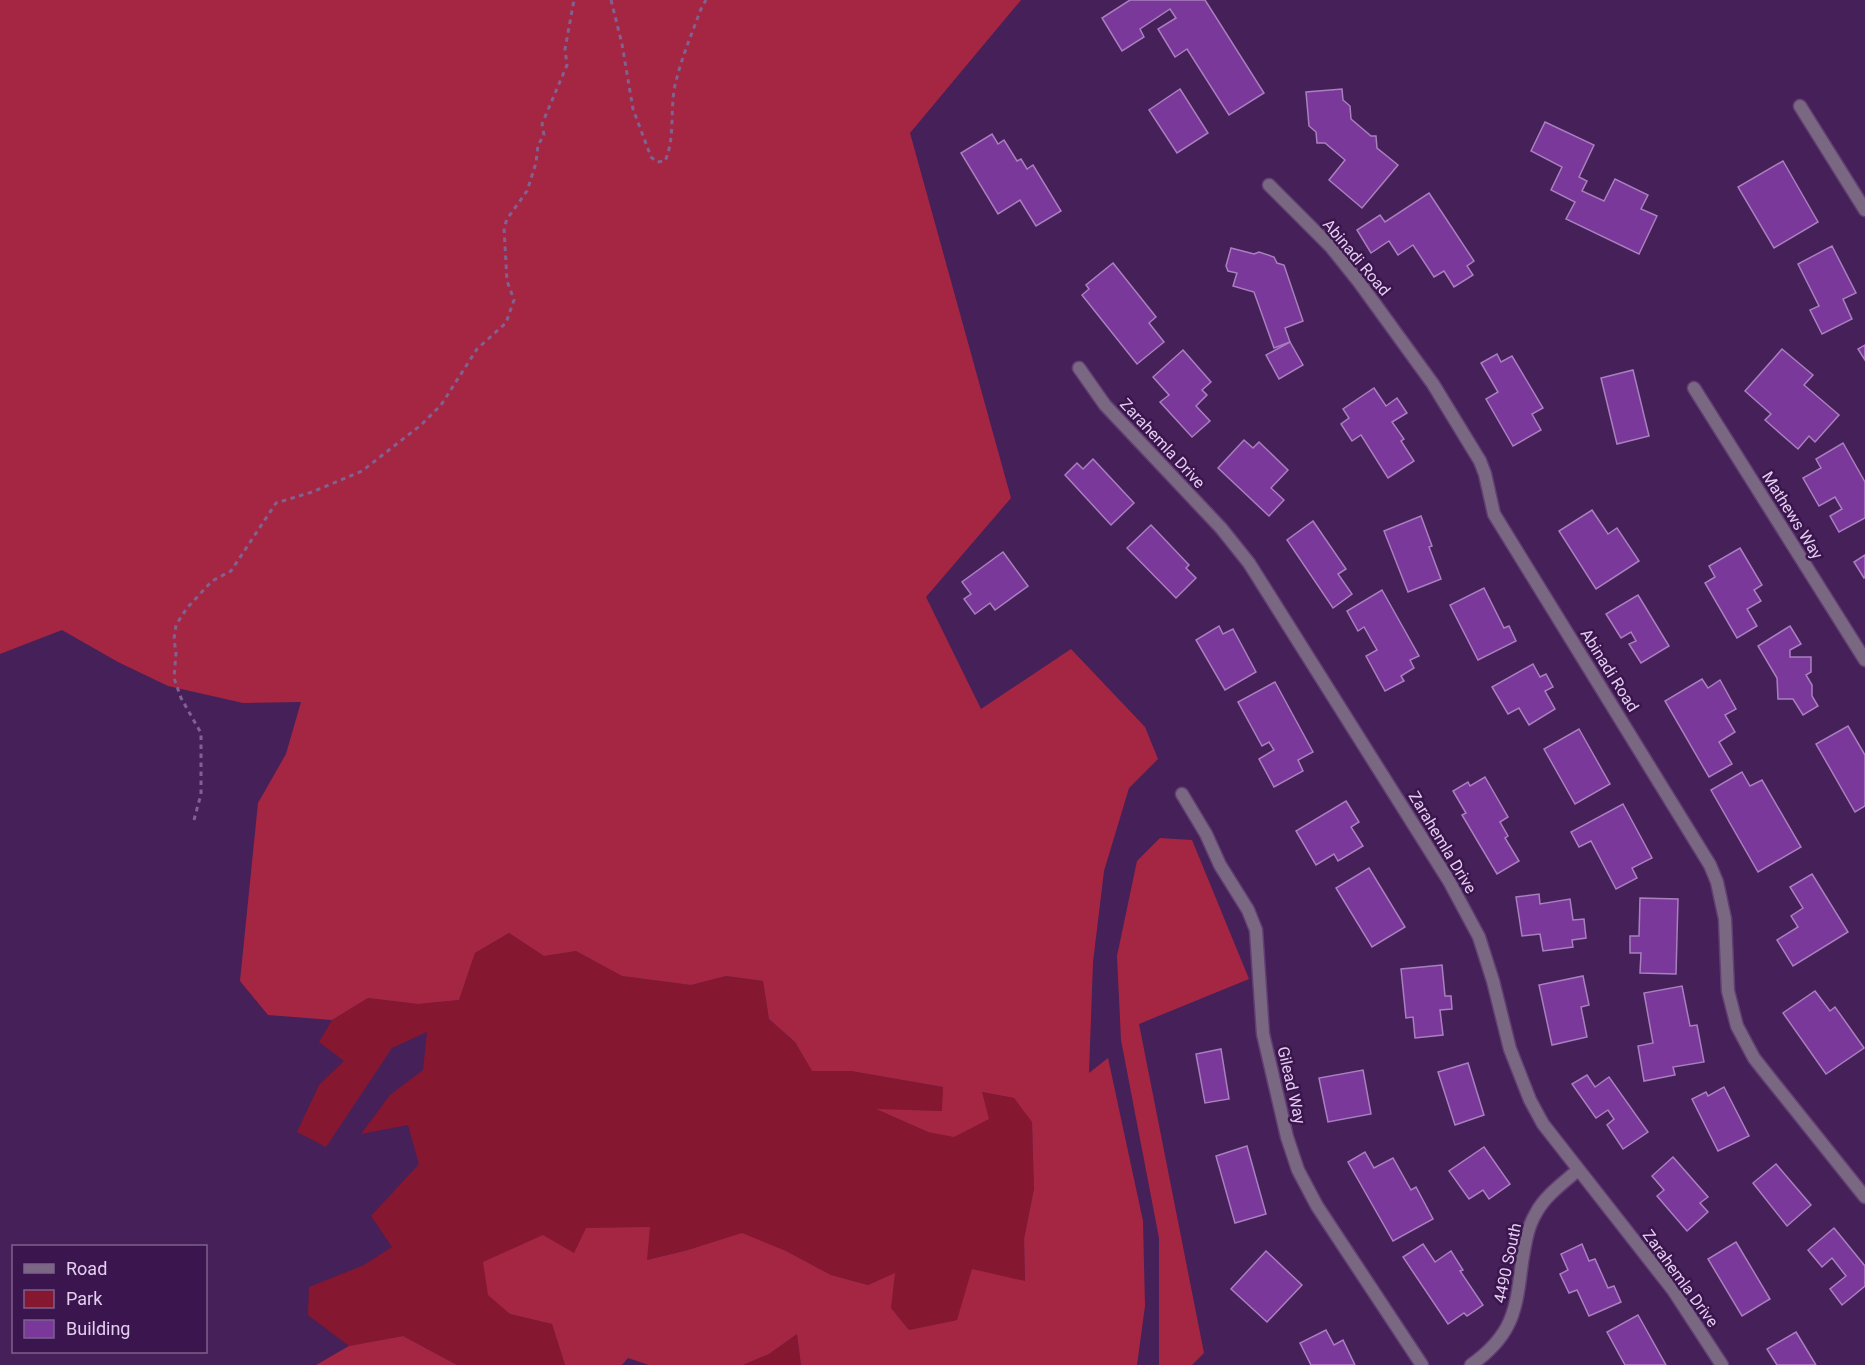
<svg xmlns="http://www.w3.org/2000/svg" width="1865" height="1365" font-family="Roboto,sans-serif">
  <rect width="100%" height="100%" fill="#462058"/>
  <g fill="#851731">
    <polygon points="509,933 544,956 576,951 622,976 691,985 726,976 763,981 769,1019 795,1042 812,1071 851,1071 943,1087 943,1111 878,1110 928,1132 981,1092 1014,1098 1032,1121 1034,1189 1024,1239 1025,1281 957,1320 909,1330 891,1308 894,1274 868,1285 831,1275 786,1251 688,1250 647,1260 574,1253 510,1314 552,1324 565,1365 457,1365 403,1336 349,1346 308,1315 309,1287 364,1265 392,1247 371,1216 419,1164 408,1125 361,1134 390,1095 423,1070 427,1032 392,1048 326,1147 297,1132 319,1085 344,1061 319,1042 332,1020 368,998 418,1004 459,1000 475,953"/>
    <polygon points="797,1334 801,1365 743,1365 769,1354"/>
  </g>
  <g fill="#a52642">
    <polygon points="0,0 1021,0 910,133 1011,498 926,597 981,709 1071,649 1145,727 1158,759 1129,788 1104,871 1093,962 1089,1073 1108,1058 1143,1221 1145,1306 1137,1365 801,1365 797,1334 769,1354 743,1365 649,1365 628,1358 622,1365 565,1365 552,1324 510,1314 488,1295 483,1262 543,1235 574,1253 586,1228 650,1227 647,1260 688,1250 742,1233 786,1251 831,1275 868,1285 895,1273 891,1308 909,1330 957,1320 972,1269 1025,1281 1024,1239 1034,1189 1032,1122 1014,1098 982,1092 989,1119 954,1137 928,1132 876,1109 942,1111 943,1087 851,1071 812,1071 795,1042 769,1019 763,981 726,976 691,985 622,976 576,951 544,956 509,933 475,953 459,1000 418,1004 368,998 332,1020 268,1015 240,981 258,803 286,754 301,702 243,703 168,686 118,662 62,630 0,654"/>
    <polygon points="1160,838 1192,840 1249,979 1139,1024 1204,1353 1192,1365 1159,1365 1159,1238 1121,1040 1117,956 1137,861"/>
    <polygon points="403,1336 457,1365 316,1365 349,1346"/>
  </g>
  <g fill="#7b389b" stroke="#a97fbf" stroke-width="1.5">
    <polygon points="1130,0 1205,0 1264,93 1229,115 1187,49 1175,57 1158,29 1176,18 1170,9 1140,29 1144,37 1122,51 1102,18"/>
    <polygon points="1180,89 1208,133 1177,153 1149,110"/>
    <polygon points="1342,89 1343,100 1350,106 1351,119 1371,136 1376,136 1377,148 1398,165 1362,208 1329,180 1345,160 1325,143 1317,143 1316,132 1309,126 1306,92"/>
    <polygon points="1545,122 1594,145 1579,177 1587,181 1582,191 1604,201 1615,179 1648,195 1641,209 1657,216 1639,254 1566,219 1575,202 1551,190 1562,167 1531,151"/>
    <polygon points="992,134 998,144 1004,140 1017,161 1021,159 1027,169 1033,165 1061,211 1036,226 1020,200 998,214 961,153"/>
    <polygon points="1783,161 1818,222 1774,248 1738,187"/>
    <polygon points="1429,193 1474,261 1467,266 1473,275 1454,287 1444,271 1434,277 1413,245 1398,255 1389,241 1371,253 1357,230 1380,215 1385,222"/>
    <polygon points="1832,246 1856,293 1843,299 1852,319 1822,334 1810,310 1819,306 1798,264"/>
    <polygon points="1231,248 1254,254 1259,252 1274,257 1277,263 1284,265 1303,321 1285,328 1290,342 1274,348 1254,292 1233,286 1237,273 1228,271 1226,266"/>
    <polygon points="1113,263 1156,317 1149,323 1164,342 1137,364 1082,295 1089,289 1086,285"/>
    <polygon points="1290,342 1303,365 1279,379 1266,355"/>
    <polygon points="1865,345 1865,360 1858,349"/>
    <polygon points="1782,349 1813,375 1804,385 1839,415 1815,442 1809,436 1798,449 1765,420 1771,414 1745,391"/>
    <polygon points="1183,350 1211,382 1202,390 1207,395 1196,406 1210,421 1192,437 1160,402 1169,395 1153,377"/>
    <polygon points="1497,354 1501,362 1512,356 1543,408 1532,414 1541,430 1513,446 1486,399 1498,392 1481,363"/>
    <polygon points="1633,370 1649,436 1617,444 1601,378"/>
    <polygon points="1374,388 1386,406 1397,398 1407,413 1392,422 1404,439 1401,441 1414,461 1388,478 1361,435 1352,441 1341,424 1349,418 1343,409"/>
    <polygon points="1244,440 1253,448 1259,442 1288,470 1271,488 1284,500 1269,516 1218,468"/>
    <polygon points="1843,443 1865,482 1865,518 1839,532 1830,516 1842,509 1835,497 1819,506 1803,478 1821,468 1816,459"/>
    <polygon points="1093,459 1134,503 1111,525 1065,475 1077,463 1083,469"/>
    <polygon points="1592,510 1608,534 1617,528 1639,561 1596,589 1559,531"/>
    <polygon points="1421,516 1432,546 1429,547 1441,579 1408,592 1384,531"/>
    <polygon points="1313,521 1346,569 1338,574 1352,594 1333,608 1287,540"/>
    <polygon points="1151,525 1189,565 1186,568 1196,578 1176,598 1127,548"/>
    <polygon points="1740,548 1762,585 1754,590 1761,601 1747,609 1757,626 1737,638 1705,583 1715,577 1709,566"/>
    <polygon points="1003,552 1028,586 995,610 990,603 975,614 964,599 971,594 962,582"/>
    <polygon points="1865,555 1865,577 1864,578 1854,562"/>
    <polygon points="1484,588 1504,628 1509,626 1516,641 1478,660 1450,605"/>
    <polygon points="1382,590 1419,656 1410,660 1414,668 1401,676 1404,681 1385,691 1366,656 1377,650 1364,627 1358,631 1347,611"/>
    <polygon points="1638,595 1669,646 1641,663 1629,644 1636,641 1631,632 1621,638 1606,614"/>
    <polygon points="1219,626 1223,634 1233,629 1256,672 1225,690 1196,640"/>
    <polygon points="1790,626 1801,644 1790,650 1790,657 1811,657 1811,672 1806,675 1812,685 1812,696 1818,706 1803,715 1793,699 1778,699 1777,678 1758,646"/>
    <polygon points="1533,664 1540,677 1546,674 1553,687 1545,691 1555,709 1529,725 1519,708 1508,714 1492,687"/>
    <polygon points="1702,679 1708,688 1720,680 1736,709 1725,715 1735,732 1719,742 1732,764 1709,777 1665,701"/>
    <polygon points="1275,682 1313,752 1298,760 1303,771 1274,787 1259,759 1274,750 1269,742 1262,746 1238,702"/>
    <polygon points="1848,726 1865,755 1865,806 1855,812 1816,744"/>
    <polygon points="1579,729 1610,784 1575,804 1544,749"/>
    <polygon points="1742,772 1750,786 1762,780 1801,847 1758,872 1711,790"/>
    <polygon points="1485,777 1508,817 1500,822 1508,836 1505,838 1519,861 1497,874 1462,815 1466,813 1453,791 1468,782 1470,786"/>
    <polygon points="1346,801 1359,822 1351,827 1363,846 1338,861 1334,854 1316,865 1296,831"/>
    <polygon points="1623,804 1652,858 1632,868 1637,878 1616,889 1591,841 1579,847 1571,832"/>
    <polygon points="1369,868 1405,927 1372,947 1336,888"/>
    <polygon points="1812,874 1848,932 1793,966 1777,940 1798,927 1791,916 1803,908 1790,887"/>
    <polygon points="1539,894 1540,904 1570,899 1573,920 1584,919 1586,938 1572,940 1573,947 1543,951 1540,934 1522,936 1516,897"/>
    <polygon points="1640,898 1678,899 1676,974 1640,973 1641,953 1630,953 1630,936 1639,936"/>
    <polygon points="1442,965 1445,996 1451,996 1452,1009 1440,1010 1443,1035 1415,1038 1413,1017 1406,1018 1401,969"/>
    <polygon points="1583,976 1589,1005 1581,1007 1587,1037 1552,1045 1539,985"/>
    <polygon points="1682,986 1690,1026 1697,1025 1704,1062 1673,1067 1675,1075 1644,1081 1638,1046 1653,1043 1644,993"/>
    <polygon points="1815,991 1830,1011 1835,1007 1864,1048 1826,1074 1783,1013"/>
    <polygon points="1221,1049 1229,1099 1205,1103 1196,1054"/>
    <polygon points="1468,1063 1484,1115 1455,1125 1438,1072"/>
    <polygon points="1363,1070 1371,1114 1328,1122 1319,1078"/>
    <polygon points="1587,1075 1595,1087 1609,1077 1648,1132 1623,1149 1607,1125 1614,1119 1608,1110 1596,1118 1572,1084"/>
    <polygon points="1724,1087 1749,1136 1718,1151 1692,1099 1706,1092 1708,1096"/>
    <polygon points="1247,1146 1266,1214 1235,1223 1216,1156"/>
    <polygon points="1484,1147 1510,1184 1489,1199 1483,1190 1469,1199 1449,1171"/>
    <polygon points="1365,1152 1374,1168 1393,1158 1411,1190 1416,1187 1433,1219 1393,1241 1348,1162"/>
    <polygon points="1673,1157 1708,1197 1700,1203 1708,1212 1687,1231 1657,1196 1664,1190 1652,1176"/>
    <polygon points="1776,1164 1811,1205 1787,1226 1753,1183"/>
    <polygon points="1834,1228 1865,1266 1865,1286 1842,1305 1830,1289 1846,1276 1832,1258 1822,1267 1808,1250"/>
    <polygon points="1736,1242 1770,1299 1742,1316 1708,1259"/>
    <polygon points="1423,1244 1435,1262 1451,1251 1463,1270 1460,1271 1483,1305 1467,1316 1464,1313 1448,1324 1403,1257"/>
    <polygon points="1582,1244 1589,1261 1595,1259 1608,1288 1614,1286 1621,1302 1589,1316 1577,1290 1569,1293 1560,1274 1568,1270 1561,1254"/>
    <polygon points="1266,1251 1302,1285 1267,1322 1231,1289"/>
    <polygon points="1638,1315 1666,1365 1625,1365 1607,1332"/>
    <polygon points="1326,1330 1334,1345 1343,1340 1355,1365 1311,1365 1300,1343"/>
    <polygon points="1796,1332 1816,1365 1777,1365 1767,1349"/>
  </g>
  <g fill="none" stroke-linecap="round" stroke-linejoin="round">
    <g stroke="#623f73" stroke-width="15">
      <g id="street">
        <polyline points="1800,106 1865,210"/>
        <polyline points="1269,185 1331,247 1359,282 1433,384 1480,461 1485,474 1494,514 1710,865 1717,882 1725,919 1728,991 1737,1026 1754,1058 1765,1072 1865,1197"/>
        <polyline points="1079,368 1105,405 1221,528 1249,563 1449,881 1479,937 1493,981 1510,1049 1530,1100 1543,1124 1673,1290 1722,1365"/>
        <polyline points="1694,388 1865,660"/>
        <polyline points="1182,794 1206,834 1220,865 1248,910 1256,930 1263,1034 1287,1137 1298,1170 1317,1206 1422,1365"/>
        <path d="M 1471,1365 C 1513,1335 1516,1311 1522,1262 C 1525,1245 1527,1228 1536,1213 C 1545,1196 1563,1183 1578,1170"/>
      </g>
    </g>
    <g stroke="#816191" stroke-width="3" stroke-dasharray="4.5 4.5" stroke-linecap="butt">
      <path d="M 611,0 L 622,44 L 633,109 L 651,157 L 657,162 L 665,161 C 676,137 669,107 676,81 C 682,57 692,33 701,9 L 706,0"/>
      <polyline points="194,820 201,794 201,733 181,698 174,678 176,653 174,639 176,625 187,608 212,581 231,571 276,503 312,492 362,471 421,425 441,405 477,349 506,323 514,300 507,281 504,228 507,219 527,191 536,163 538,145 544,135 542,124 567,65 565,49 574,0"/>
    </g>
    <use href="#street" stroke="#7a6883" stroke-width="12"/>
  </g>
  <g text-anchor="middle" stroke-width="5" stroke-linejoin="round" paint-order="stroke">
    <g font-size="16" fill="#e4cef0" stroke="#3b154d">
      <text transform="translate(1357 257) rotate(50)" y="6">Abinadi Road</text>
      <text transform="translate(1163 443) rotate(47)" y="6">Zarahemla Drive</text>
      <text transform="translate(1793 515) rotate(58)" y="6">Mathews Way</text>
      <text transform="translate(1610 670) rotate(58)" y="6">Abinadi Road</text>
      <text transform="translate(1443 842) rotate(59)" y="6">Zarahemla Drive</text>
      <text transform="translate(1292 1085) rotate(77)" y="6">Gilead Way</text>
      <text transform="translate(1507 1263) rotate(-78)" y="6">4490 South</text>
      <text transform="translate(1681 1278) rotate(54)" y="6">Zarahemla Drive</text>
    </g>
  </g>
  <rect x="12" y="1245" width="195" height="108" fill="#3b154d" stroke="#7f5f8e" stroke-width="1.5"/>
  <rect x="24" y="1264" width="30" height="9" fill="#7a6883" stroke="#7f5f8e" stroke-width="1.5"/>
  <text x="66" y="1275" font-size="18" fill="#e4cef0">Road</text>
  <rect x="24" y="1290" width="30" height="18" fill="#851731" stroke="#7f5f8e" stroke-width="1.5"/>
  <text x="66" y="1305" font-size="18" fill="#e4cef0">Park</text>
  <rect x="24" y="1320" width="30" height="18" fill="#7b389b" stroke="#7f5f8e" stroke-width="1.5"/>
  <text x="66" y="1335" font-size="18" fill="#e4cef0">Building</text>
</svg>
